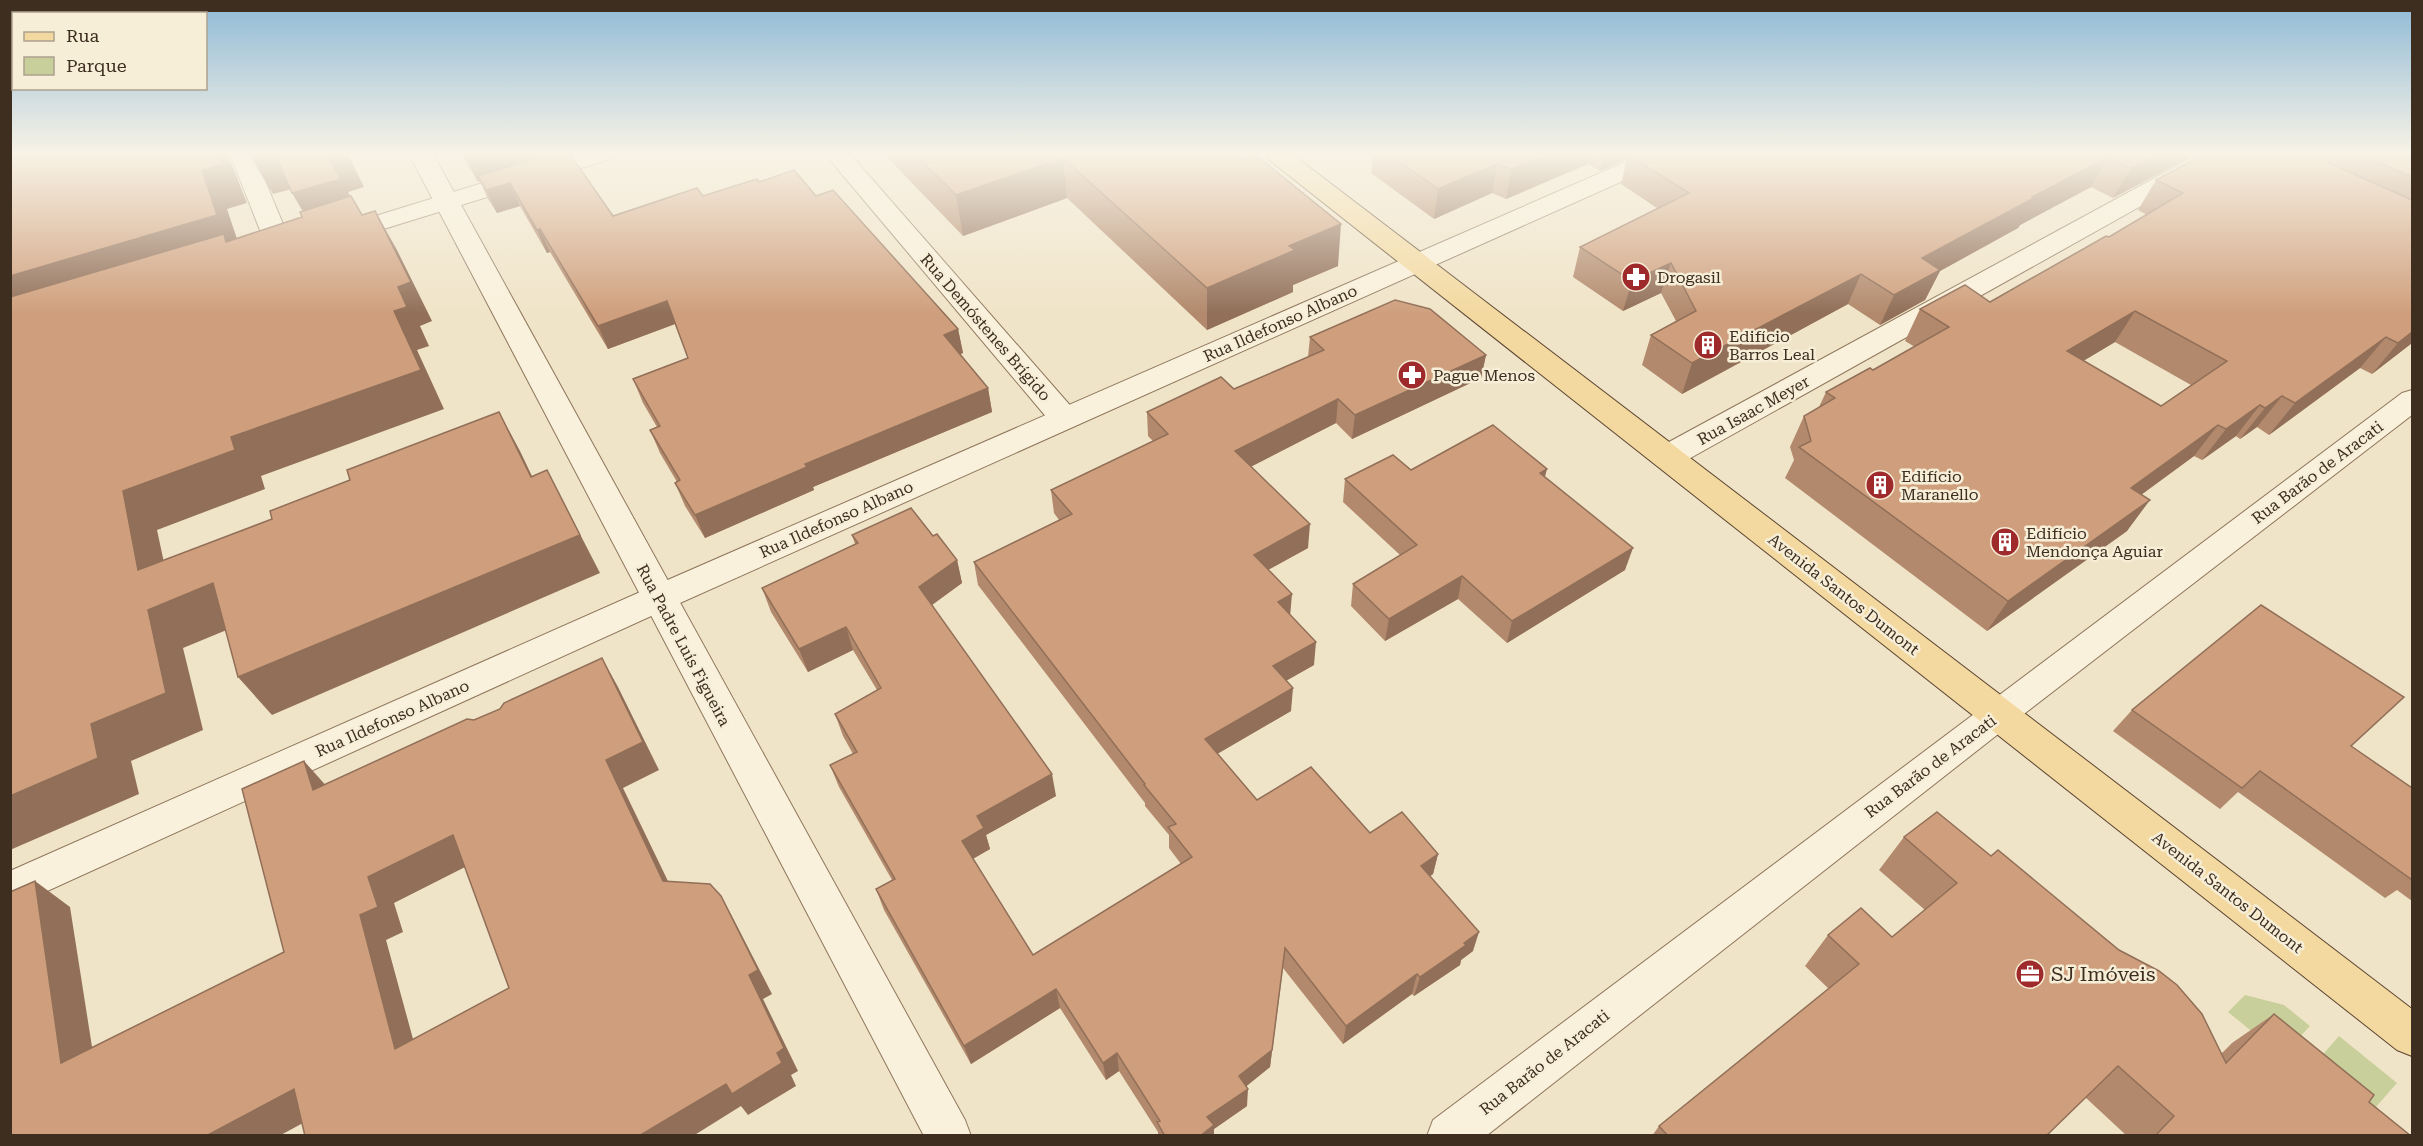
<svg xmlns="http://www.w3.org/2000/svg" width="2423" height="1146" font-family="'Roboto Serif',serif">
  <rect width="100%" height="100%" fill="#f0e4c8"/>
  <g fill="#c9cf9b">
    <polygon points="2245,995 2284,1005 2310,1026 2282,1056 2228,1012"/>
    <polygon points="2339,1036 2397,1083 2355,1131 2297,1084"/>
  </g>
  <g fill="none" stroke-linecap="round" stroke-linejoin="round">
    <g stroke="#8d765c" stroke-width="2">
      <g id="minor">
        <polygon points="230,154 254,154 295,253 291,259 282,261 273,259 269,253"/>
        <polygon points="409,154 433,154 965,1120 971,1136 924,1136"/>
        <polygon points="825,154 850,154 1075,411 1079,418 1075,425 1064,428 1053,425"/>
        <polygon points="2199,154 2228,154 2225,159 1678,465 1667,468 1656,465 1652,457 1656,449"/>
      </g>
    </g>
    <g stroke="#8d765c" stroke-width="2">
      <g id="tertiary">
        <polygon points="577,154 613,154 610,159 348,240 339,243 330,240 326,235 330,230"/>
        <polygon points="1644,154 1675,154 1672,159 671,607 10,908 10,871 647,589"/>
        <polygon points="2412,390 2412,415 2011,724 1486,1136 1427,1136 1433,1120 2402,393"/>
      </g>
    </g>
    <g stroke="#5b4430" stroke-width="2">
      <polygon id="primary" points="1265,154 1292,154 2412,1009 2412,1056 2397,1050 1268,159"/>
    </g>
    <use href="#minor" fill="#faf1dc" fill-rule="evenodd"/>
    <use href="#tertiary" fill="#faf1dc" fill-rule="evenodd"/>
    <use href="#primary" fill="#f3d9a0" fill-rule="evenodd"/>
  </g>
  <g fill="#b2896c" fill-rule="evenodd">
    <polygon points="461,154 570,154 613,216 703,196 759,182 816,196 958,329 963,353 960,354 988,388 992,412 813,487 814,490 705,538 685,506 675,483 677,482 660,453 650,430 657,427 643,403 633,379 688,358 675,324 608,349 550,252 547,253 520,206 497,213 488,199 480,181 478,182"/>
    <polygon points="884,154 1233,154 1338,266 1293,285 1293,292 1207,330 1067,198 963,236"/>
    <polygon points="1373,154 2196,154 2113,198 2091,187 2020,225 2018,228 1940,271 1925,300 1880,325 1848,304 1682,394 1642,365 1651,335 1676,321 1661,293 1623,311 1573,277 1580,247 1657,208 1621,184 1627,159 1600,171 1588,164 1506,199 1492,193 1434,219 1371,173"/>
    <path d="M 2204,154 L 2412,154 L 2412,343 L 2372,374 L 2360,368 L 2269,435 L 2257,427 L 2240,439 L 2236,436 L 2202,460 L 2194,456 L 2141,495 L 2127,531 L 1987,631 L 1785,478 L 1794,460 L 1790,447 L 1804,416 L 1819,407 L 1826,392 L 1873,370 L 1915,347 L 1905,341 L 1920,309 L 1990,302 L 2109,237 L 2147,215 L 2138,210 L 2156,180 ZM 2115,342 L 2191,385 L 2161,406 L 2083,361 Z"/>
    <polygon points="1310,337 1486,355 1481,378 1352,439 1336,423 1251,466 1308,548 1268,570 1314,665 1286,681 1291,711 1217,754 1257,800 1438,854 1433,874 1430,876 1473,951 1461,960 1460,965 1414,996 1412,994 1343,1044 1283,968 1270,1067 1246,1086 1247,1106 1214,1129 1214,1136 1158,1136 1158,1132 1119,1071 1106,1080 1060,1008 971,1064 884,910 876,889 892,880 839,787 830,765 853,754 843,736 835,714 877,690 853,650 808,672 771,612 762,588 855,544 852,535 933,536 957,560 962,583 932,605 1056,796 986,835 990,849 973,859 1033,955 1181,864 1169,848 1169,835 1145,806 1145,803 978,585 974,562 1059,520 1054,513 1051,490 1153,441 1148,436 1147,412 1234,389 1308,357"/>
    <polygon points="1411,470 1545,477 1625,570 1507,643 1458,599 1385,641 1351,606 1353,584 1400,555 1343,502 1345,479"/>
    <polygon points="2132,710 2351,746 2412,788 2412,901 2397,890 2385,898 2238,792 2220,809 2113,731"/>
    <polygon points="1904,837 2221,1054 2232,1043 2274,1014 2369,1102 2411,1136 2127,1136 2085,1097 2046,1136 1652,1136 1659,1126 1829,989 1805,966 1828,935 1892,937 1925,910 1879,870"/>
  </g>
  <g fill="#916f58">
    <polygon points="219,154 229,154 228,155 247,203 227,209 242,254 10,325 10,276"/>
    <polygon points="259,154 276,154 296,188 273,194 250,156"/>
    <polygon points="326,154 348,154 364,187 348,192 362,217 315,232 292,193"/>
    <polygon points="471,154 564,154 478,176 480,181 478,182 465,155"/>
    <polygon points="1549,154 1591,154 1588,164 1506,199 1511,169"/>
    <polygon points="1604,154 1639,154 1628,155 1627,159 1600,171"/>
    <polygon points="2159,154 2196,154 2113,198 2131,168"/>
    <polygon points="2108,157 2091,187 2020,225 2018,228 1940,271 1925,300 1880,325 1894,295 1922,258 2032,197"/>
    <polygon points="1063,158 1067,198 963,236 956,195"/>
    <polygon points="1497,164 1492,193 1434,219 1438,189"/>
    <polygon points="510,183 520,206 497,213 486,190"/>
    <polygon points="375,211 397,250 432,321 420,326 429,346 417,350 444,409 261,476 265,489 157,530 172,600 213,583 246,622 183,648 203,730 131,761 139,794 10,850 10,796 91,724 123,491 231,437 394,311 398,287"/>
    <polygon points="1341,224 1338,266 1293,285 1293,292 1207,330 1207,288 1289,246"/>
    <polygon points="540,229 550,252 547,253 537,230"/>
    <polygon points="1671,263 1661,293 1623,311 1632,281"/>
    <polygon points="1861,274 1848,304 1682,394 1692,363"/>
    <polygon points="667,301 675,324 608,349 598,326"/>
    <polygon points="2135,311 2115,342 2048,382 2067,351"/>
    <polygon points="958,329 963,353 949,359 944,335"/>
    <polygon points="2412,332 2412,343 2372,374 2398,343"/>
    <polygon points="2386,337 2360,368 2269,435 2295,403"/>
    <polygon points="1486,355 1481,378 1352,439 1355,415"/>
    <polygon points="988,388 992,412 813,487 814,490 705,538 695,515 805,464"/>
    <polygon points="2282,396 2257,427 2240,439 2265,408"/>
    <polygon points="1338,399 1336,423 1235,475 1235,451"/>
    <polygon points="2260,405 2236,436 2202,460 2226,429"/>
    <polygon points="499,412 520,451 551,516 531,477"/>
    <polygon points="2218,425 2194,456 2108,519 2131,488"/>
    <polygon points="1547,469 1541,492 1540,473"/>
    <polygon points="547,470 600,573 272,715 238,677"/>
    <polygon points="2150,500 2127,531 1987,631 2008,601"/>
    <polygon points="1310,524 1308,548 1253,578 1254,555"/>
    <polygon points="1633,548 1625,570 1507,643 1512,621"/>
    <polygon points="957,560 962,583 925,610 919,587"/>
    <polygon points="1462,576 1458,599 1385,641 1389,619"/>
    <polygon points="1292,594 1290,617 1278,602"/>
    <polygon points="846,627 853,650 808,672 799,649"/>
    <polygon points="1316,642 1314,665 1271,689 1273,666"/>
    <polygon points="602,658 618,687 659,770 623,788 680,906 663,881 606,760"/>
    <polygon points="1293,688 1291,711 1205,761 1205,739"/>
    <polygon points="304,761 329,789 313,790"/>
    <polygon points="1052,774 1056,796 986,835 990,849 967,862 962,841 977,816"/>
    <polygon points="453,835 475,862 394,903 403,932 386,940 422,1072 395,1049 360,915 368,877"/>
    <polygon points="1438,854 1433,874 1416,887 1421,866"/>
    <polygon points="35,881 70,907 98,1085 61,1063"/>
    <polygon points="721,896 735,922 772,994 763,999 798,1071 791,1075 796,1086 748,1115 741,1106 693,1136 639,1136 777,1053"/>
    <polygon points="1479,932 1473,951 1461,960 1460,965 1414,996 1420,977"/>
    <polygon points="1285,948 1270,1067 1238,1093 1239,1076"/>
    <polygon points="1417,974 1412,994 1343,1044 1346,1026"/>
    <polygon points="1056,989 1060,1008 971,1064 964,1046"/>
    <polygon points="1117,1053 1119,1071 1106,1080 1103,1063"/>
    <polygon points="294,1089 325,1111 279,1136 206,1136"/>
    <polygon points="1248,1089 1247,1106 1214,1129 1214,1136 1200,1136 1207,1117"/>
  </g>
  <g fill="#cf9f7d" stroke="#916f58" stroke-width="1.5" fill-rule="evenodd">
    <polygon points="10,154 219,154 223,164 202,170 217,215 10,276"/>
    <polygon points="249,154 259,154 250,156"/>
    <polygon points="275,154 328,154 326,154 341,179 292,193"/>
    <polygon points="552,154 570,154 613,216 697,188 703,196 757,179 759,182 794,170 816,196 833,190 958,329 944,335 988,388 805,464 807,467 695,515 675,483 680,480 650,430 660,426 633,379 688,358 667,301 598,326 540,229 537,230 510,183 486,190 478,176"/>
    <polygon points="915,154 1233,154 1241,160 1256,155 1341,224 1289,246 1295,250 1207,288 1063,158 956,195"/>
    <polygon points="1389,154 1549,154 1511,169 1497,164 1438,189"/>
    <polygon points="1631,154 2159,154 2131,168 2108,157 2032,197 2034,198 1922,258 1940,270 1894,295 1861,274 1692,363 1651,335 1696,311 1671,263 1632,281 1580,247 1689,193 1628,155"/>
    <path d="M 2204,154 L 2309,154 L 2412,200 L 2412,332 L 2398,343 L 2386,337 L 2295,403 L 2282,396 L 2265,408 L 2260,405 L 2226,429 L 2218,425 L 2131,488 L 2150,500 L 2008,601 L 1799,447 L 1811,441 L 1804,416 L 1835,398 L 1826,392 L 1870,368 L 1873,370 L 1949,327 L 1920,309 L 1965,285 L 1990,302 L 2106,236 L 2109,237 L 2183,193 L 2156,180 ZM 2135,311 L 2227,361 L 2161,406 L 2067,351 Z"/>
    <polygon points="2359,154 2412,154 2412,177"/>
    <polygon points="351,196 362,215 375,211 411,282 398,287 407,307 394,311 421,370 231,437 235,450 123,491 138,570 272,519 270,511 350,480 347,470 499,412 531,477 547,470 580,535 238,677 213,583 148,610 166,693 91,724 98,758 10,796 10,297 224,234 226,242 302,217 300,212"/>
    <polygon points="1395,300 1430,309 1486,355 1355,415 1338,399 1235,451 1310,524 1254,555 1292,594 1278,602 1316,642 1273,666 1293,688 1205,739 1257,800 1311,767 1370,833 1402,812 1438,854 1421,866 1479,932 1464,943 1466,945 1420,977 1417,974 1346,1026 1285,948 1272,1050 1239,1076 1248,1089 1207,1117 1214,1125 1200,1136 1165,1136 1157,1122 1160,1121 1117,1053 1103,1063 1056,989 964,1046 876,889 895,879 830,765 857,752 835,714 881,688 846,627 799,649 762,588 858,543 852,535 911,508 933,536 937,534 957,560 919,587 1052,774 977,816 984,828 962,841 1033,955 1192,857 1168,827 1176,824 1144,785 1145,784 974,562 1072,514 1051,490 1168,434 1147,412 1221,377 1234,389 1324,350 1310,337"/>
    <polygon points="1493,425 1547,469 1540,473 1633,548 1512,621 1462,576 1389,619 1353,584 1417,545 1345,479 1393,455 1411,470"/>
    <polygon points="2261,605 2404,697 2351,746 2412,788 2412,878 2411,879 2260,771 2242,788 2132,710"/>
    <path d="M 602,658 L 643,742 L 606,760 L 663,881 L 710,884 L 721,896 L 758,970 L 749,975 L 784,1048 L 777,1053 L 782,1063 L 732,1094 L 726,1084 L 639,1136 L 305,1136 L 294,1089 L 206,1136 L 10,1136 L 10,892 L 35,881 L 61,1063 L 284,952 L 242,789 L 304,761 L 313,790 L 467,719 L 474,720 L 500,709 L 504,703 ZM 453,835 L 509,988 L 395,1049 L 360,915 L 378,907 L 368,877 Z"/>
    <polygon points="1937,812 1991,856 1998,850 2119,950 2159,971 2177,985 2202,1014 2226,1063 2274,1014 2374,1095 2369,1102 2411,1136 2155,1136 2174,1116 2118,1066 2046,1136 1668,1136 1659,1126 1859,964 1828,935 1861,908 1892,937 1957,883 1904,837"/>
  </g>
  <linearGradient id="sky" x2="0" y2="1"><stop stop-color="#8fbad6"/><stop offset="0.49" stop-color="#f8f3e6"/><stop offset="1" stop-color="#f8f3e6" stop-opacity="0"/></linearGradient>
  <rect width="2423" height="314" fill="url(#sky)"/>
  <defs>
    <g id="pharmacy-disc" transform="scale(1.5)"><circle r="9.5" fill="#9e2a2b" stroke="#f7eed8"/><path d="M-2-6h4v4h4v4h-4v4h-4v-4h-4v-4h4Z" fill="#fff"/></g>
    <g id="building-disc" transform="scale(1.5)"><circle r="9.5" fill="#9e2a2b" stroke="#f7eed8"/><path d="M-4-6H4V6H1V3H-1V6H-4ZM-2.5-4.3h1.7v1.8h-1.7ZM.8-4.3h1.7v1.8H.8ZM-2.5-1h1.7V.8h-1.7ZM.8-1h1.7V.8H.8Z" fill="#fff"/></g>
    <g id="office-disc" transform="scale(1.5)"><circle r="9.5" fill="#9e2a2b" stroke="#f7eed8"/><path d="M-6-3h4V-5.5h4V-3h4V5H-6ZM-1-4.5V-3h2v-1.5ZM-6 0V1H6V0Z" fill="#fff"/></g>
  </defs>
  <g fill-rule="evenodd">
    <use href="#pharmacy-disc" x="1636" y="277"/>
    <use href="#building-disc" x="1708" y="345"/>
    <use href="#pharmacy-disc" x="1412" y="375"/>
    <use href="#building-disc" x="1880" y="485"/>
    <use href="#building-disc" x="2005" y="542"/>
    <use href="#office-disc" x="2030" y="974"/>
  </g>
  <g text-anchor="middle" stroke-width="5" stroke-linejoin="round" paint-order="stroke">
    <g font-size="16" fill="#3d2e20" stroke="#f7eed8" text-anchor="start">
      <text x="1657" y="283">Drogasil</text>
      <text x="1729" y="342">Edifício<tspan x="1729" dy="18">Barros Leal</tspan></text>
      <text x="1433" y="381">Pague Menos</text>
      <text x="1901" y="482">Edifício<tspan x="1901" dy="18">Maranello</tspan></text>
      <text x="2026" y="539">Edifício<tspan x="2026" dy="18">Mendonça Aguiar</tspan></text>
    </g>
    <g font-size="16" fill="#3d2e20" stroke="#f7eed8">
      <text transform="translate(1280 323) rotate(-24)" y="6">Rua Ildefonso Albano</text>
      <text transform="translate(986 327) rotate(49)" y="6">Rua Demóstenes Brígido</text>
      <text transform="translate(1753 410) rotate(-29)" y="6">Rua Isaac Meyer</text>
      <text transform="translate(2317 472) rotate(-37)" y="6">Rua Barão de Aracati</text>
      <text transform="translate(836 519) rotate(-24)" y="6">Rua Ildefonso Albano</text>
      <text transform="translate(1844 594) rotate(38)" y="6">Avenida Santos Dumont</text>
      <text transform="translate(684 645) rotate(62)" y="6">Rua Padre Luís Figueira</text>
      <text transform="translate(392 718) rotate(-24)" y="6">Rua Ildefonso Albano</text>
      <text transform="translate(1930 766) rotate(-37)" y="6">Rua Barão de Aracati</text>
      <text transform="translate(2228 892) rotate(38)" y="6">Avenida Santos Dumont</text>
      <text transform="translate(1544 1062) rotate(-38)" y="6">Rua Barão de Aracati</text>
    </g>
    <g font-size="20" fill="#3d2e20" stroke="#f7eed8" text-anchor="start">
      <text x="2051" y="981">SJ Imóveis</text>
    </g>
  </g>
  <rect width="2423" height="1146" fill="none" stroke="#3d2e20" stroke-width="24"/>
  <rect x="12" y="12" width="195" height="78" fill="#f7eed8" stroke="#ada18e" stroke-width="1.5"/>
  <rect x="24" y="32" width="30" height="9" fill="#f3d9a0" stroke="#ada18e" stroke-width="1.5"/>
  <text x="66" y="42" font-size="18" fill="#3d2e20">Rua</text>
  <rect x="24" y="57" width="30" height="18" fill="#c9cf9b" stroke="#ada18e" stroke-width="1.5"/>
  <text x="66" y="72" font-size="18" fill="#3d2e20">Parque</text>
</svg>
